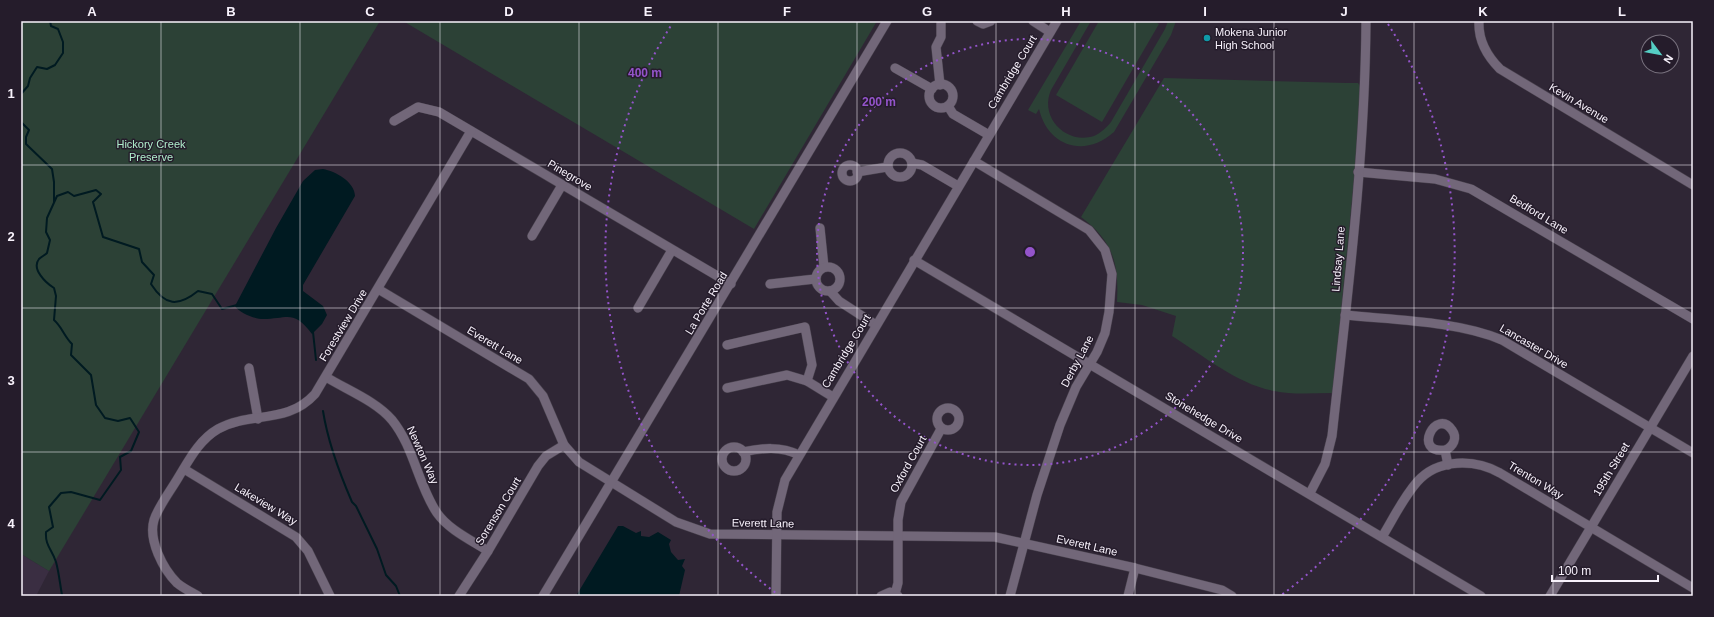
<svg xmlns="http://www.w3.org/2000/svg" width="1714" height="617" font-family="Helvetica,sans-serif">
  <rect width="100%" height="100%" fill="#2f2635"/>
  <polygon fill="#3a2e42" points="21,554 49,571 36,596 21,596"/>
  <g fill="#2c4136">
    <polygon points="21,21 380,21 49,571 21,554"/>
    <polygon points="403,21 877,21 754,229"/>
    <path d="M 1081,21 L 1091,21 L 1051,90 C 1039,117 1066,145 1094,136 C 1101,133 1107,127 1111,122 L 1165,29 L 1168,21 L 1176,21 L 1171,35 L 1114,132 C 1085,158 1048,147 1039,109 L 1036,114 L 1028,110 Z"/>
    <polygon points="1099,21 1154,21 1159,24 1102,122 1056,95"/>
    <path d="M 1164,78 L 1347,83 L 1358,83 L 1360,86 L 1358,139 L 1333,393 C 1313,393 1293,395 1274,391 C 1237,384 1204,356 1172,336 L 1176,316 L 1142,305 L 1117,302 C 1119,263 1113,241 1081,217 Z"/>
  </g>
  <g fill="#001a21">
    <path d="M 323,169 C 335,171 355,182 355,196 L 303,285 L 303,291 L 323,306 L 327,315 L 322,324 L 312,334 C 293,309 288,319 263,319 C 255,319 239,313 235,306 L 276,228 L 303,181 L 315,170 Z"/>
    <polygon points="618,526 623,526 636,533 641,531 641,536 649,537 658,532 671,540 669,544 671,552 678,560 685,559 682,566 685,570 679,596 576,596"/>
  </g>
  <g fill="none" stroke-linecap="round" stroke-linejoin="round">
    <g stroke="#001a21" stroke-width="2">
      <polyline points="21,94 28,86 30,78 37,67 47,69 55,65 63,53 63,42 58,29 51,26 50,21"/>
      <polyline points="21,122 29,130 26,137 26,144 52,169 54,182 54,202"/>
      <polyline points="313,332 316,360"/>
      <path d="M 323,411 C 328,443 339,472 352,502 L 356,506 L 377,549 L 386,575 L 396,586 L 400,596"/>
      <path d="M 61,596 L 62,595 C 60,584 59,573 56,562 C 52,549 45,546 46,532 L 53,527 L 49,507 L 61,493 L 71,492 L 100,500 L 121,470 L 120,457 L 131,451 L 139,432 L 130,418 L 118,421 L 105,418 L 96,405 L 91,375 L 71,355 L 72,344 C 64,336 62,327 54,320 L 56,296 L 54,288 C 46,283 31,269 39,259 C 41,257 45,255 47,253 L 50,240 L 46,232 L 47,218 L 57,196 L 68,192 L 74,196 L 96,190 L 101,194 L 93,202 L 103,237 L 139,249 L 142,262 L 154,275 L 151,284 C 165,306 178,307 198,291 L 212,294 L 222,309 L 237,305"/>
    </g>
    <g stroke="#48414d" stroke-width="10">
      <g id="minor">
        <polyline points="977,21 983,24 991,21"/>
        <polyline points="1033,21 1050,32"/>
        <path d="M 1479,21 C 1478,39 1487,56 1500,69 L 1693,185"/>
        <polyline points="895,68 932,89"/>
        <circle cx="941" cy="96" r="12"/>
        <polyline points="940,85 936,47 941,37 941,23"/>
        <polyline points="948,106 953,114 989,135"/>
        <polyline points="394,121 418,107 439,112 731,284"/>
        <circle cx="900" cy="165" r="12"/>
        <polyline points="974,161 1089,230 1105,250 1112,274 1109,312 1105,333 1097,352 1076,387 1060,425 1037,495 1010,596"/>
        <polyline points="912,163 922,165 958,186"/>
        <circle cx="850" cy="173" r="8"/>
        <polyline points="857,172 887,167"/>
        <polyline points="1358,172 1435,179 1471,189 1693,319"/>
        <polyline points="820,228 824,267"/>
        <polyline points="532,236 562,185"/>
        <polyline points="914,260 1481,596"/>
        <circle cx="828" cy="279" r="12"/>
        <polyline points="770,284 815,279"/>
        <polyline points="378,289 529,379 543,396 564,445 579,462 676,522 710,534 995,537 1135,568 1222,590 1232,596"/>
        <polyline points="830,291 839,301 876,325"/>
        <polyline points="638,308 672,250"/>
        <path d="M 1345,315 C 1393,320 1458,321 1502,340 L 1693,453"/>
        <polyline points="727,345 805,327 812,365 807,381"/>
        <polyline points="249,368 258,419"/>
        <path d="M 326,377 C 347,390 376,401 392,420 C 414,447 418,485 437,513 C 449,530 471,540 488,551"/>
        <polyline points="727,388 787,375 807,381 833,397"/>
        <circle cx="948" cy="419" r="11"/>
        <circle cx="734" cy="459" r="12"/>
        <path d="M 1445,450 C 1453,447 1458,438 1452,430 C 1436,407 1412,454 1445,450 L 1448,465"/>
        <path d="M 743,452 C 762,448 781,446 799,455"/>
        <polyline points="184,469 296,537 308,551 330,596"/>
        <path d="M 1310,493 L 1325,464 L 1332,436 C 1347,299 1365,160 1366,21"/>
        <path d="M 1382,537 C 1393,519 1403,498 1417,482 C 1438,458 1475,459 1500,473 L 1693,588"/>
        <polyline points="895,594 898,583 898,520 901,502 941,429"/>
        <path d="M 198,596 C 191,592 183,588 177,583 C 163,569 148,540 154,520 C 158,507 171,490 178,478 C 189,460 199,440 218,429 C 250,411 287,425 315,394 L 471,131"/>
        <polyline points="459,596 488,551 538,466 546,456 564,445"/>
        <polyline points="543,596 887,21"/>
        <polyline points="776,596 777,512 785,480 1057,21"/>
        <polyline points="881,596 890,592 898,596"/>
        <polyline points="1128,596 1135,568"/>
        <polyline points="1550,596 1693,356"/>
      </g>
    </g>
    <use href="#minor" stroke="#726779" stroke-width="9"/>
  </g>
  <path fill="none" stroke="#f8f2fc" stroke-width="1" stroke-opacity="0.55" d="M 161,21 L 161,596M 300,21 L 300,596M 440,21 L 440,596M 579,21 L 579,596M 718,21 L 718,596M 857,21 L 857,596M 996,21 L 996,596M 1135,21 L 1135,596M 1274,21 L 1274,596M 1414,21 L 1414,596M 1553,21 L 1553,596M 21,165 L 1693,165M 21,308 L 1693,308M 21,452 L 1693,452"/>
  <g fill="none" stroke="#9454cb" stroke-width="2" stroke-dasharray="2 4">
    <circle cx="1030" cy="252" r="213"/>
    <path d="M780 596A425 425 0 0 1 672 24M1388 24A425 425 0 0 1 1280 596"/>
  </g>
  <circle fill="#0f9aa8" stroke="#251c2b" stroke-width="1.5" cx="1207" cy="38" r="4"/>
  <g text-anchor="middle" stroke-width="3" stroke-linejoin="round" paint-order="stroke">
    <g font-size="11" fill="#f8f2fc" stroke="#251c2b" text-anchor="start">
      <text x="1215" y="36">Mokena Junior<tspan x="1215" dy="13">High School</tspan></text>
    </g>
    <g font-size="11" fill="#f8f2fc" stroke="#251c2b">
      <text transform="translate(1012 72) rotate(-59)" y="4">Cambridge Court</text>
      <text transform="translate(1579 103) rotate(31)" y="4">Kevin Avenue</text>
      <text transform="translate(570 175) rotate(31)" y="4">Pinegrove</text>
      <text transform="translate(1539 214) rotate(31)" y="4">Bedford Lane</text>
      <text transform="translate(1338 259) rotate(-85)" y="4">Lindsay Lane</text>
      <text transform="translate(706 303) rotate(-59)" y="4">La Porte Road</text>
      <text transform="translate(343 325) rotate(-59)" y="4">Forestview Drive</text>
      <text transform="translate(495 345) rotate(31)" y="4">Everett Lane</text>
      <text transform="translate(1534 346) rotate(30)" y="4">Lancaster Drive</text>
      <text transform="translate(846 351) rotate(-59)" y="4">Cambridge Court</text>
      <text transform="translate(1077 361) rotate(-62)" y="4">Derby Lane</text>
      <text transform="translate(1204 417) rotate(31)" y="4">Stonehedge Drive</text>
      <text transform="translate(423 455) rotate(66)" y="4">Newton Way</text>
      <text transform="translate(908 464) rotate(-61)" y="4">Oxford Court</text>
      <text transform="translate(1611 469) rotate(-59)" y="4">195th Street</text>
      <text transform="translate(1536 480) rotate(31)" y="4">Trenton Way</text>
      <text transform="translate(266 504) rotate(31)" y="4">Lakeview Way</text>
      <text transform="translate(498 511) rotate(-59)" y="4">Sorenson Court</text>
      <text transform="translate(763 523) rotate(1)" y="4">Everett Lane</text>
      <text transform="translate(1087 545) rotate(13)" y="4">Everett Lane</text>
    </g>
    <g font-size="11" fill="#afeecc" stroke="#251c2b">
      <text x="151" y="148">Hickory Creek<tspan x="151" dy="13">Preserve</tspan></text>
    </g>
  </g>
  <circle cx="1030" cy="252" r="6" fill="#9454cb" stroke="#251c2b" stroke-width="2"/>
  <g font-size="12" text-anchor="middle" font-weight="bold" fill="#9454cb" stroke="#251c2b" stroke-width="3" stroke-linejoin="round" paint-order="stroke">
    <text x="645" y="77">400 m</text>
    <text x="879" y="106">200 m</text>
  </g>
  <rect width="1714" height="617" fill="none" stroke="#251c2b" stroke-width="44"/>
  <g transform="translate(1660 54) rotate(122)"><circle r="19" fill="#251c2b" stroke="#79727f"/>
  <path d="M0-3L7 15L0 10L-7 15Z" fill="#55cec4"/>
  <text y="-6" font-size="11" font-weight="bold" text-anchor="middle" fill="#f8f2fc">N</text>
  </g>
  <path d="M1552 575v6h106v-6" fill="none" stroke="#f8f2fc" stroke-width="2"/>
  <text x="1558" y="575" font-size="12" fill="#f8f2fc" stroke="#251c2b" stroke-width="3" paint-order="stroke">100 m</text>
  <rect x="22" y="22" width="1670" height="573" fill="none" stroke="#f8f2fc" stroke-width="1.5"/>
  <g font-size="13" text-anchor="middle" font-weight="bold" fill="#f8f2fc">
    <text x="92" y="16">A</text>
    <text x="231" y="16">B</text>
    <text x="370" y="16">C</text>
    <text x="509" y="16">D</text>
    <text x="648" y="16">E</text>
    <text x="787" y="16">F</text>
    <text x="927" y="16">G</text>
    <text x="1066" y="16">H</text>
    <text x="1205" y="16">I</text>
    <text x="1344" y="16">J</text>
    <text x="1483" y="16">K</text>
    <text x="1622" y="16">L</text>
    <text x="11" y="98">1</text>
    <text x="11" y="241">2</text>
    <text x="11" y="385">3</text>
    <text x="11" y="528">4</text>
  </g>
</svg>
